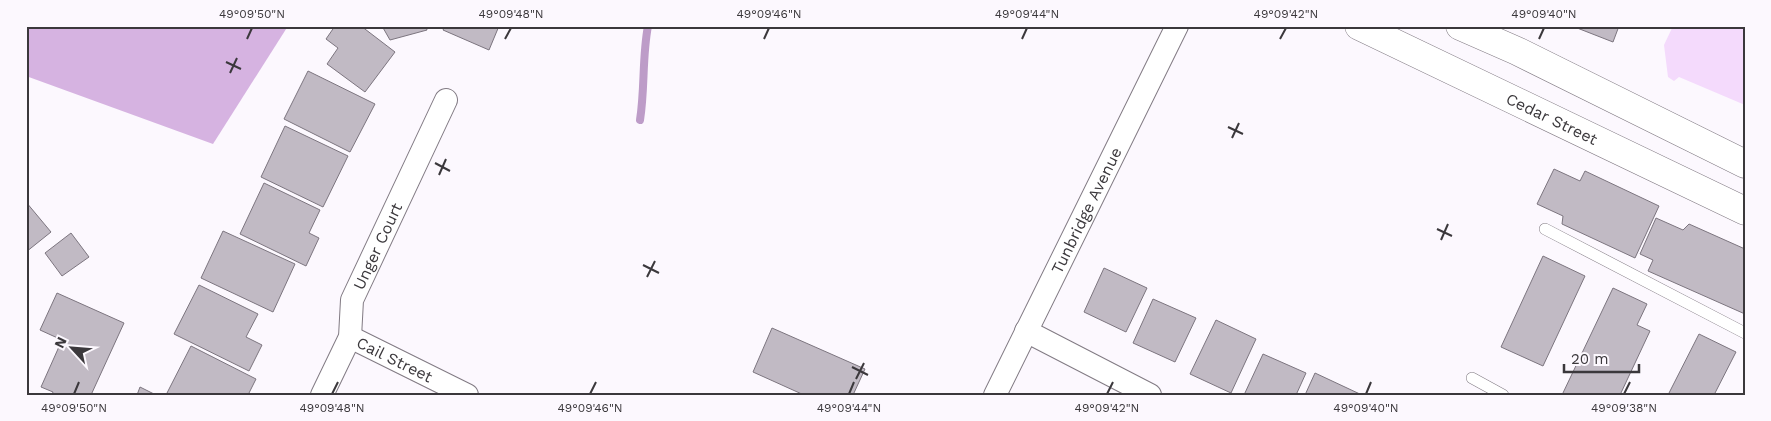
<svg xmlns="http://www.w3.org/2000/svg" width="1771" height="421" font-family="'Work Sans',sans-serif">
  <rect width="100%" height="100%" fill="#fcf8fe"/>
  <polygon fill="#f4dafc" points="1673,26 1745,26 1745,105 1679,77 1674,81 1668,77 1664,45"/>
  <polygon fill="#d6b3e1" points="26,26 288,26 213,144 26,76"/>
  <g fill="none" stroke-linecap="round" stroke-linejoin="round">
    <path stroke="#bd9cc8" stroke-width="8" d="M 640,120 C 645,89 642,57 648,26"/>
  </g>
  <g fill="#c1bac4" stroke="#7c757f">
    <polygon points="335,26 361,26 395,52 365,92 327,64 338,48 326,39"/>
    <polygon points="382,26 426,26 427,30 390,40"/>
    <polygon points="445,26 499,26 489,50 443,30"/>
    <polygon points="1572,26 1619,26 1613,42"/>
    <polygon points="308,71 375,104 350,152 284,119"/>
    <polygon points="285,126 348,156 323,207 261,177"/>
    <polygon points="1554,169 1580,181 1585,171 1659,206 1635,258 1562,224 1563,216 1537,204"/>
    <polygon points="264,183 320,210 309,233 319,238 306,266 240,234"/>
    <polygon points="26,202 51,232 26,252"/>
    <polygon points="1656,218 1683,230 1689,224 1745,249 1745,314 1648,271 1653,260 1640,254"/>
    <polygon points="223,231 295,264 273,312 201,278"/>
    <polygon points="71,233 89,257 62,276 45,253"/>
    <polygon points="1543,256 1585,276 1543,366 1501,347"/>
    <polygon points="1104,268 1147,288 1126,332 1084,312"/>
    <polygon points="199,285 258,314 246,337 262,345 249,371 174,334"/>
    <polygon points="1613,288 1647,304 1637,325 1650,331 1620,395 1562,395"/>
    <polygon points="57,293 124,323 91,395 52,395 53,392 41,387 62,340 40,330"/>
    <polygon points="1153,299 1196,318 1175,362 1133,343"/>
    <polygon points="1216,320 1256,339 1231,393 1190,374"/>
    <polygon points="772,328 865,369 853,395 804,395 753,372"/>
    <polygon points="1699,334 1736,352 1714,395 1668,395"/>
    <polygon points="191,346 256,379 248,395 171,395 167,393"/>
    <polygon points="1263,354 1306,373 1296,395 1244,395"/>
    <polygon points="1315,373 1362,395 1305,395"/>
    <polygon points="140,387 156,395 137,395"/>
  </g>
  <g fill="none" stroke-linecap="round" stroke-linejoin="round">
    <g stroke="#827b84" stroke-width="12">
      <g id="lane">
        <polyline points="1545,229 1745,333"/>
        <polyline points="1472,378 1503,395"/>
      </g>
    </g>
    <g stroke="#827b84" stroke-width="24">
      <g id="street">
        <polyline points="1026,331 1150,395"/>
        <path id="s1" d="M 350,337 L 467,395"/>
        <path id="s2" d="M 322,395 L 350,337 L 352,300 L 446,100"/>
        <path id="s3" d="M 995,395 L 1177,26"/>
      </g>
    </g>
    <g stroke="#827b84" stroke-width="29">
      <g id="secondary">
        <path id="s4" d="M 1359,26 L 1745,211"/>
        <polyline points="1460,26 1517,51 1745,164"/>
      </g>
    </g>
    <use href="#lane" stroke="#fff" stroke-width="11"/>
    <use href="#street" stroke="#fff" stroke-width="22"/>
    <use href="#secondary" stroke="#fff" stroke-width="28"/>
  </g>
  <path fill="none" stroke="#3b383c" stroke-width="2" d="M 247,39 L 252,28M 505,39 L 511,28M 764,39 L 769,28M 1022,39 L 1027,28M 1280,39 L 1286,28M 1539,39 L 1544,28M 226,62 L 241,69M 230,73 L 237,58M 1228,127 L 1243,134M 1232,138 L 1239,123M 435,163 L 450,171M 439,175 L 446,159M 1437,229 L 1452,236M 1441,240 L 1448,224M 643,265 L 659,273M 647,277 L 655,261M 852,367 L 868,375M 856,379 L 864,363M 74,394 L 79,382M 332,394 L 338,382M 590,394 L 596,382M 849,394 L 854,382M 1107,394 L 1113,382M 1366,394 L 1371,382M 1624,394 L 1630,382"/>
  <g text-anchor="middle" stroke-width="4" stroke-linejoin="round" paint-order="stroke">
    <g font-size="16" fill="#3b383c" stroke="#fcf8fe">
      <text dy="6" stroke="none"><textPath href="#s4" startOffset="214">Cedar Street</textPath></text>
      <text dy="6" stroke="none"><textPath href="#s3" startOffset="206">Tunbridge Avenue</textPath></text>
      <text dy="6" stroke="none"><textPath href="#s2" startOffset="161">Unger Court</textPath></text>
      <text dy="6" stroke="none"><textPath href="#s1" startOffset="50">Cail Street</textPath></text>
    </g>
  </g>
  <rect width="1771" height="421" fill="none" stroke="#fcf8fe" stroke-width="55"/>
  <g transform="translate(72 348) rotate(296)" stroke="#fcf8fe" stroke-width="4" paint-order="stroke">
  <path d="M0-4L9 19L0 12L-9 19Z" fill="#3b383c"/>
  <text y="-8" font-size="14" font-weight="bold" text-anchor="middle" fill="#3b383c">N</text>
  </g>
  <path d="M1564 364v8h75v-8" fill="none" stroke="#3b383c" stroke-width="2.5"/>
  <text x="1571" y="364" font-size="15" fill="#3b383c" stroke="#fcf8fe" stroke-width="4" paint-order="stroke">20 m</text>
  <rect x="28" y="28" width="1716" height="366" fill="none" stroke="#3b383c" stroke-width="2"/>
  <g font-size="12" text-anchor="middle" fill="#3b383c">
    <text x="252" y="18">49°09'50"N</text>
    <text x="511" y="18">49°09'48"N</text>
    <text x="769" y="18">49°09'46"N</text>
    <text x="1027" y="18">49°09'44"N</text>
    <text x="1286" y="18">49°09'42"N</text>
    <text x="1544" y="18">49°09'40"N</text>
    <text x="74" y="412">49°09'50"N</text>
    <text x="332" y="412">49°09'48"N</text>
    <text x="590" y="412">49°09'46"N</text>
    <text x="849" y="412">49°09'44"N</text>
    <text x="1107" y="412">49°09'42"N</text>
    <text x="1366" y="412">49°09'40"N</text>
    <text x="1624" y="412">49°09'38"N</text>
  </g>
</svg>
